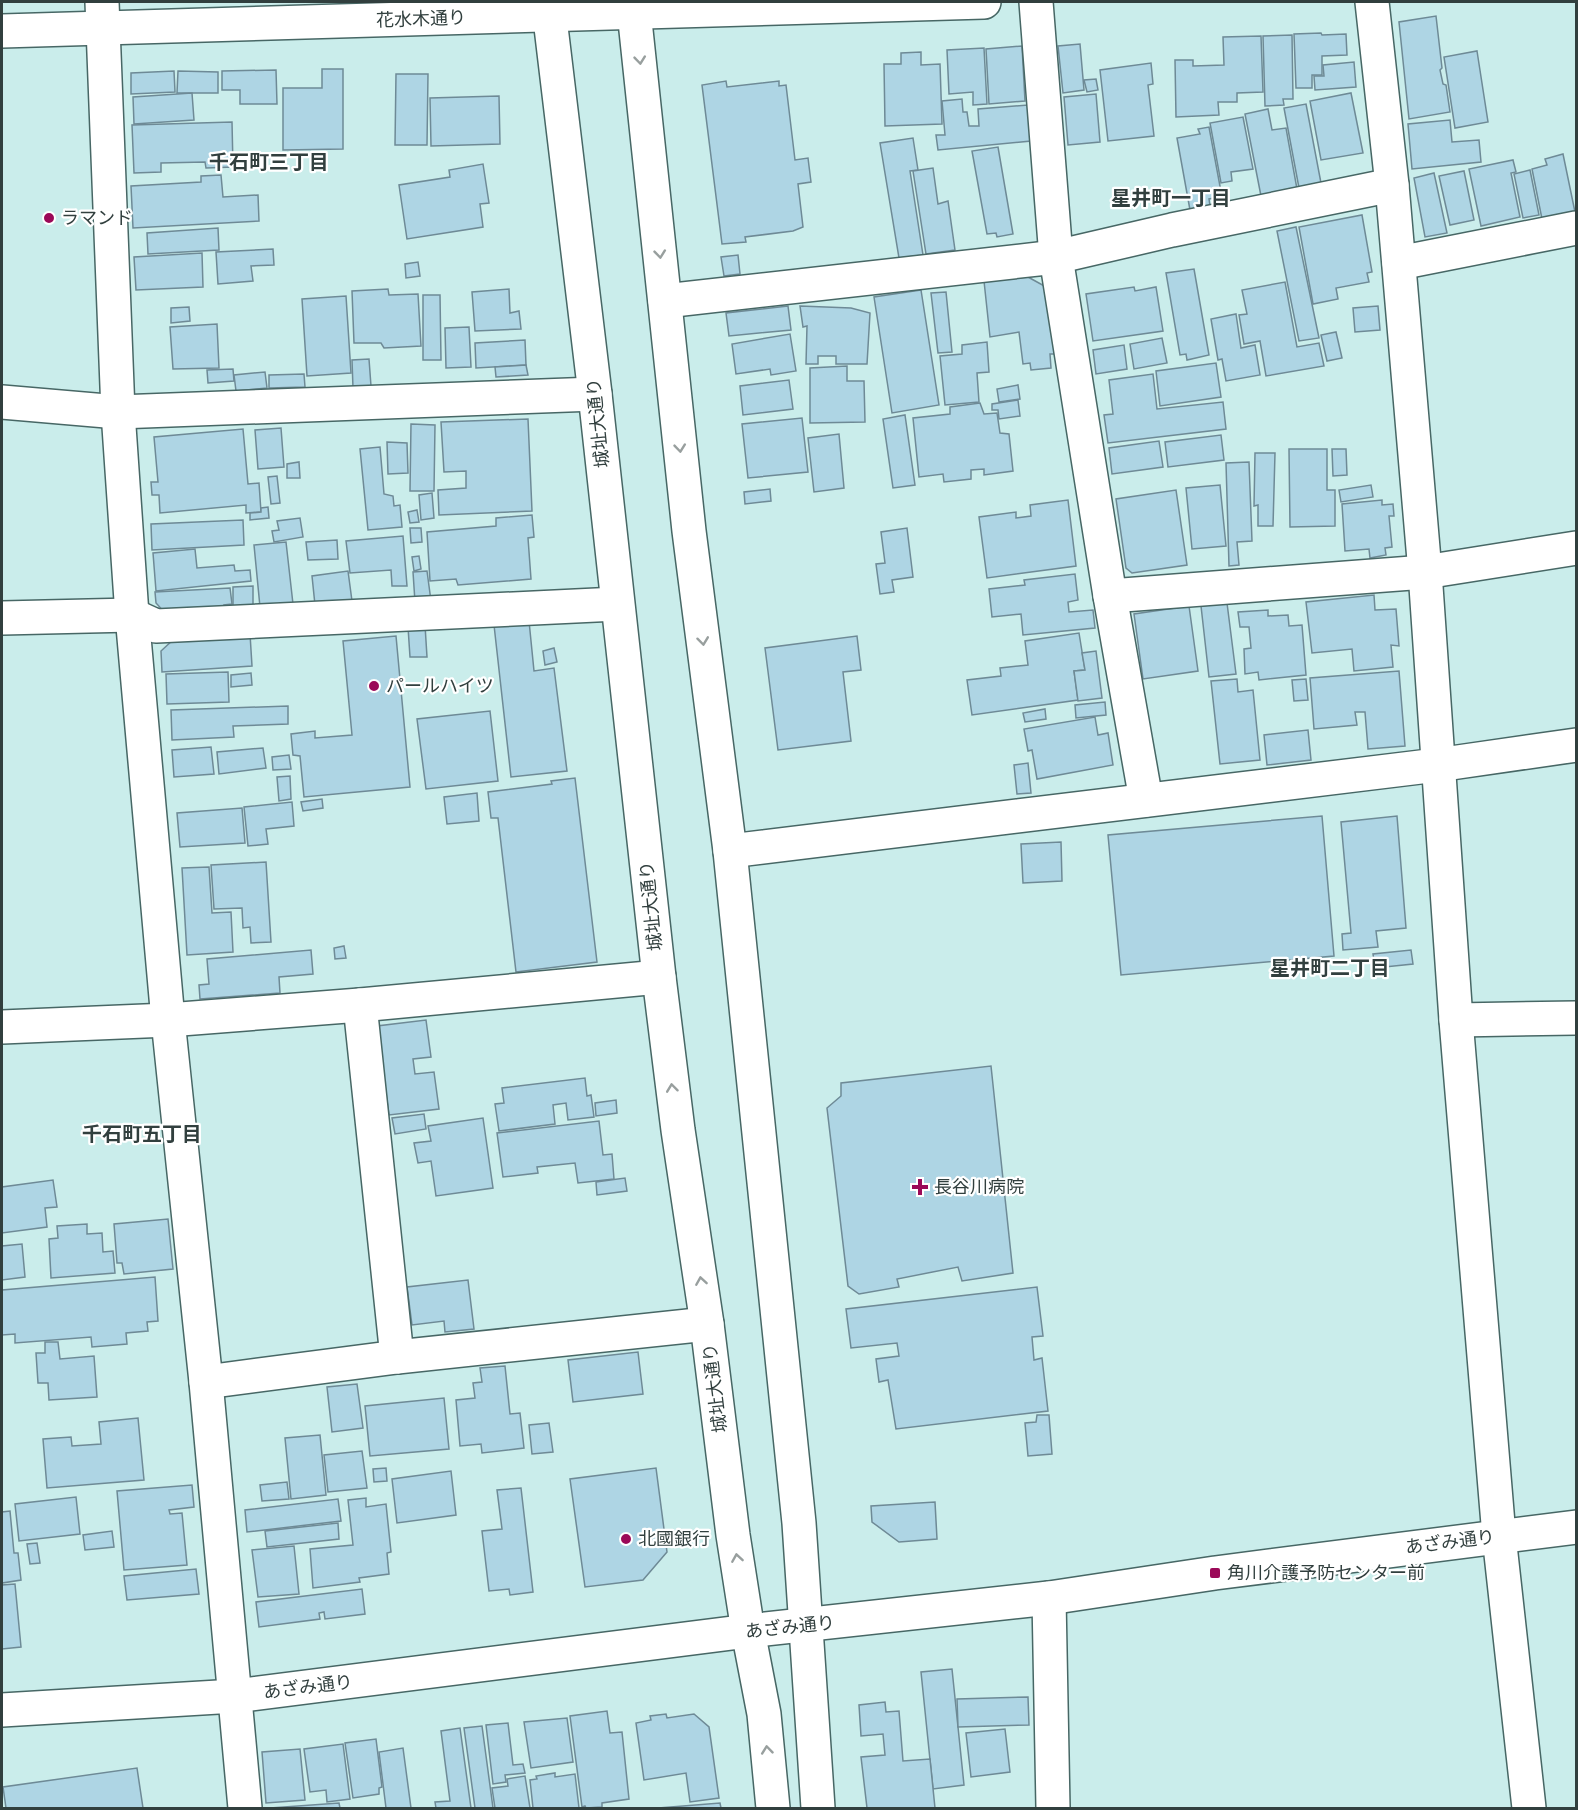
<svg xmlns="http://www.w3.org/2000/svg" width="1578" height="1810" font-family="'PT Sans','Noto Sans JP',sans-serif">
  <rect width="100%" height="100%" fill="#caedeb"/>
  <g fill="#aed5e4" stroke="#6e8a96" stroke-width="1.5">
    <polygon points="1436,16 1442,68 1440,70 1443,84 1446,85 1450,112 1409,119 1399,22"/>
    <polygon points="1321,33 1322,35 1346,34 1347,55 1322,56 1322,75 1312,75 1312,88 1296,88 1294,34"/>
    <polygon points="1292,35 1293,99 1283,99 1284,105 1265,106 1263,36"/>
    <polygon points="1261,36 1263,92 1237,93 1237,102 1218,102 1219,115 1176,117 1175,60 1193,60 1193,66 1224,65 1223,37"/>
    <polygon points="1080,44 1084,90 1063,93 1058,46"/>
    <polygon points="1022,46 1025,101 989,104 986,49"/>
    <polygon points="984,48 987,104 973,105 973,92 949,94 947,50"/>
    <polygon points="1477,51 1488,122 1455,128 1444,57"/>
    <polygon points="921,52 921,65 940,64 942,124 885,126 884,64 901,64 901,53"/>
    <polygon points="1354,62 1356,87 1315,90 1314,76 1324,76 1323,65"/>
    <polygon points="1151,63 1153,84 1148,85 1154,136 1108,141 1100,70"/>
    <polygon points="322,69 343,69 343,149 283,150 283,88 322,88"/>
    <polygon points="276,70 277,104 240,104 240,90 222,90 222,71"/>
    <polygon points="174,71 175,92 131,94 131,73"/>
    <polygon points="178,71 218,72 218,93 177,93"/>
    <polygon points="396,74 428,74 427,145 395,145"/>
    <polygon points="1096,79 1098,90 1087,92 1084,80"/>
    <polygon points="726,81 727,87 779,81 779,86 786,85 795,160 808,158 811,182 798,184 803,227 793,231 745,237 746,242 722,244 702,85"/>
    <polygon points="192,93 194,120 134,124 133,97"/>
    <polygon points="1351,93 1363,153 1321,160 1310,101"/>
    <polygon points="1096,94 1100,142 1068,145 1064,97"/>
    <polygon points="499,96 500,144 431,146 430,98"/>
    <polygon points="962,99 963,112 967,112 969,126 979,126 978,109 1028,105 1031,141 938,150 936,135 945,135 942,101"/>
    <polygon points="1306,104 1321,183 1299,188 1284,108"/>
    <polygon points="1268,109 1272,130 1286,128 1297,189 1261,196 1245,114"/>
    <polygon points="1243,117 1253,169 1231,172 1232,181 1221,183 1210,123"/>
    <polygon points="1450,120 1452,142 1479,140 1481,162 1412,169 1408,124"/>
    <polygon points="232,122 233,167 206,168 205,162 161,163 161,172 134,173 132,125"/>
    <polygon points="1209,127 1222,197 1209,199 1210,206 1190,210 1177,138 1200,134 1198,129"/>
    <polygon points="913,138 918,170 910,171 923,255 899,258 880,143"/>
    <polygon points="998,147 1013,234 997,237 996,233 987,234 972,151"/>
    <polygon points="1563,154 1575,212 1542,219 1532,169 1547,165 1545,159"/>
    <polygon points="1513,160 1516,172 1511,173 1520,217 1481,226 1469,169"/>
    <polygon points="483,164 489,203 480,204 483,227 407,239 399,185 450,177 449,170"/>
    <polygon points="933,168 938,204 948,201 955,250 926,254 913,171"/>
    <polygon points="1530,170 1539,215 1523,218 1514,174"/>
    <polygon points="1464,171 1474,220 1450,225 1439,176"/>
    <polygon points="1434,173 1447,233 1425,237 1414,178"/>
    <polygon points="221,175 223,197 258,195 259,221 133,228 131,186 201,182 201,176"/>
    <polygon points="1362,215 1372,272 1367,273 1369,282 1336,288 1338,299 1313,304 1299,227"/>
    <polygon points="1296,227 1319,338 1299,341 1277,231"/>
    <polygon points="218,228 219,250 148,254 147,233"/>
    <polygon points="273,249 274,265 251,266 253,281 218,284 216,252"/>
    <polygon points="202,253 203,287 136,290 134,257"/>
    <polygon points="738,255 740,274 724,276 721,257"/>
    <polygon points="418,262 420,276 406,278 405,264"/>
    <polygon points="1194,269 1209,355 1187,360 1186,354 1180,355 1166,273"/>
    <polygon points="1028,277 1048,288 1056,354 1050,354 1051,368 1031,370 1030,363 1023,364 1019,332 990,337 984,281"/>
    <polygon points="1285,282 1297,347 1319,343 1324,366 1266,376 1260,341 1244,344 1239,315 1247,314 1242,290"/>
    <polygon points="1134,287 1135,291 1156,287 1163,331 1093,341 1086,294"/>
    <polygon points="388,289 389,295 418,294 421,346 384,348 381,343 354,343 352,291"/>
    <polygon points="509,289 510,313 519,311 521,329 475,331 472,292"/>
    <polygon points="921,290 939,405 892,413 874,297"/>
    <polygon points="946,292 952,352 938,353 931,293"/>
    <polygon points="423,295 440,295 441,360 423,360"/>
    <polygon points="346,296 351,373 307,376 302,299"/>
    <polygon points="788,306 791,330 729,336 726,313"/>
    <polygon points="800,306 851,308 870,313 867,364 836,364 836,356 818,356 818,364 806,364 807,326 803,327"/>
    <polygon points="1378,306 1380,330 1355,332 1353,308"/>
    <polygon points="189,307 190,321 171,323 171,308"/>
    <polygon points="1236,314 1241,348 1255,345 1260,375 1226,381 1222,359 1218,360 1211,319"/>
    <polygon points="217,324 219,368 173,369 170,327"/>
    <polygon points="469,327 471,367 446,368 445,328"/>
    <polygon points="1336,332 1342,358 1327,361 1321,335"/>
    <polygon points="790,334 796,371 771,375 770,369 736,374 732,344"/>
    <polygon points="1162,338 1167,363 1134,369 1130,344"/>
    <polygon points="525,340 526,365 476,368 475,343"/>
    <polygon points="987,342 989,372 977,373 979,402 945,405 940,356 962,354 962,345"/>
    <polygon points="1124,345 1127,369 1096,374 1093,350"/>
    <polygon points="369,359 371,386 353,388 352,360"/>
    <polygon points="1216,363 1221,397 1160,406 1156,371"/>
    <polygon points="526,365 528,375 496,377 495,367"/>
    <polygon points="847,366 847,381 864,381 865,422 810,423 810,368"/>
    <polygon points="233,369 234,381 208,383 207,370"/>
    <polygon points="265,372 267,388 236,391 234,375"/>
    <polygon points="304,374 305,387 269,388 269,375"/>
    <polygon points="1153,374 1157,409 1223,402 1226,429 1108,443 1104,415 1113,414 1109,380"/>
    <polygon points="789,380 793,409 743,415 740,386"/>
    <polygon points="1018,385 1020,399 999,402 997,389"/>
    <polygon points="1018,400 1020,416 999,419 998,410 992,410 992,404"/>
    <polygon points="980,403 984,414 997,413 1000,433 1009,434 1013,471 984,475 984,469 971,470 971,479 944,482 943,474 919,477 913,418 950,414 950,407"/>
    <polygon points="905,415 915,485 893,488 883,419"/>
    <polygon points="802,418 808,472 748,478 742,424"/>
    <polygon points="528,419 532,511 439,515 438,490 466,488 466,471 444,472 441,422"/>
    <polygon points="411,424 435,425 434,491 410,491"/>
    <polygon points="281,428 284,467 258,469 255,430"/>
    <polygon points="243,429 248,484 259,483 261,512 246,513 246,505 160,513 159,495 152,495 151,482 158,482 154,437"/>
    <polygon points="839,434 844,488 814,492 808,438"/>
    <polygon points="1221,435 1224,460 1168,467 1165,442"/>
    <polygon points="1159,441 1163,467 1112,474 1109,448"/>
    <polygon points="387,442 407,443 408,473 388,474"/>
    <polygon points="380,447 384,494 393,496 394,506 400,505 402,527 368,530 360,449"/>
    <polygon points="1289,449 1327,449 1327,490 1335,490 1335,526 1290,527"/>
    <polygon points="1332,449 1346,449 1347,475 1333,476"/>
    <polygon points="1255,453 1275,453 1273,526 1258,526 1258,505 1254,506"/>
    <polygon points="299,462 300,478 287,478 287,464"/>
    <polygon points="1249,462 1252,541 1237,542 1239,565 1229,566 1226,463"/>
    <polygon points="277,476 280,503 271,504 268,477"/>
    <polygon points="1220,485 1226,546 1192,549 1186,488"/>
    <polygon points="1371,485 1373,497 1341,502 1339,490"/>
    <polygon points="770,489 771,501 745,504 744,492"/>
    <polygon points="1176,490 1187,565 1132,573 1126,568 1116,499"/>
    <polygon points="432,493 434,518 421,520 419,495"/>
    <polygon points="1068,500 1076,566 987,578 979,517 1016,512 1016,518 1031,516 1030,505"/>
    <polygon points="1382,500 1382,505 1393,504 1394,516 1389,516 1392,547 1385,548 1386,555 1370,558 1369,549 1345,551 1342,504"/>
    <polygon points="268,507 269,518 250,520 250,513 261,512 261,508"/>
    <polygon points="417,510 419,522 410,523 408,512"/>
    <polygon points="532,515 534,537 528,538 531,579 458,585 456,579 430,581 427,532 496,526 496,518"/>
    <polygon points="300,518 303,537 274,542 272,531 279,530 277,521"/>
    <polygon points="243,520 244,545 152,550 151,524"/>
    <polygon points="410,528 421,528 422,542 411,543"/>
    <polygon points="907,528 913,577 892,580 894,592 880,594 876,564 885,563 881,532"/>
    <polygon points="403,536 407,586 392,586 391,570 350,573 346,541"/>
    <polygon points="337,540 338,559 308,560 306,542"/>
    <polygon points="286,542 293,604 260,607 254,545"/>
    <polygon points="195,549 197,568 234,565 235,571 250,570 251,581 156,591 153,553"/>
    <polygon points="419,556 421,569 414,571 412,557"/>
    <polygon points="348,571 352,601 315,605 312,576"/>
    <polygon points="427,571 431,601 415,602 413,572"/>
    <polygon points="1075,574 1078,600 1068,602 1069,612 1093,610 1095,628 1023,635 1021,614 992,617 989,589 1025,585 1024,580"/>
    <polygon points="253,586 253,607 233,608 233,587"/>
    <polygon points="230,588 232,604 224,605 225,611 167,615 156,603 155,592"/>
    <polygon points="1374,595 1375,610 1396,609 1399,646 1391,645 1393,667 1354,671 1352,649 1312,653 1306,602"/>
    <polygon points="1227,603 1236,674 1209,677 1201,606"/>
    <polygon points="1189,606 1198,671 1143,679 1134,614"/>
    <polygon points="1268,610 1268,616 1288,615 1289,626 1302,625 1306,675 1259,680 1258,672 1245,674 1244,649 1251,648 1249,627 1240,627 1238,612"/>
    <polygon points="529,621 534,671 554,668 567,771 511,777 494,625"/>
    <polygon points="425,625 427,657 410,657 408,627"/>
    <polygon points="1079,633 1085,670 1074,671 1078,700 972,715 967,680 1001,676 1000,668 1028,665 1025,641"/>
    <polygon points="250,634 252,666 162,672 161,651 174,639"/>
    <polygon points="396,636 410,787 304,797 300,756 293,755 291,734 315,731 315,738 352,735 343,641"/>
    <polygon points="857,636 861,670 843,672 851,741 778,750 765,648"/>
    <polygon points="554,648 557,662 545,665 543,651"/>
    <polygon points="1096,651 1102,698 1078,701 1074,671 1085,670 1082,653"/>
    <polygon points="1399,671 1405,746 1368,749 1365,712 1355,712 1357,725 1314,729 1310,678"/>
    <polygon points="228,672 229,702 167,704 166,674"/>
    <polygon points="251,673 252,685 231,687 231,675"/>
    <polygon points="1237,679 1238,692 1253,690 1260,760 1220,764 1211,681"/>
    <polygon points="1306,679 1308,700 1294,701 1292,680"/>
    <polygon points="1105,702 1106,715 1076,718 1075,705"/>
    <polygon points="288,706 288,724 233,726 234,737 172,740 171,710"/>
    <polygon points="1045,709 1046,719 1025,722 1023,713"/>
    <polygon points="490,711 498,781 426,789 417,719"/>
    <polygon points="1095,717 1098,735 1108,733 1113,765 1037,779 1032,750 1028,751 1024,729"/>
    <polygon points="1308,730 1311,760 1267,765 1264,735"/>
    <polygon points="211,747 214,774 174,777 172,750"/>
    <polygon points="263,748 266,768 219,774 217,752"/>
    <polygon points="289,755 291,769 273,770 272,757"/>
    <polygon points="1028,763 1031,793 1017,794 1014,765"/>
    <polygon points="290,776 291,799 279,801 277,777"/>
    <polygon points="575,778 597,962 516,972 498,818 491,818 488,792 552,784 551,781"/>
    <polygon points="477,793 479,821 447,824 444,797"/>
    <polygon points="322,799 323,808 303,811 301,802"/>
    <polygon points="292,802 294,826 266,829 268,844 248,846 244,807"/>
    <polygon points="242,808 245,843 180,847 177,813"/>
    <polygon points="1322,816 1334,956 1121,975 1108,835"/>
    <polygon points="1397,816 1406,928 1376,931 1378,947 1343,950 1342,934 1351,933 1341,822"/>
    <polygon points="1061,842 1062,881 1023,883 1021,844"/>
    <polygon points="266,862 271,942 251,943 250,927 243,928 242,908 214,909 211,865"/>
    <polygon points="209,867 212,913 231,912 233,952 187,955 182,868"/>
    <polygon points="344,946 346,958 335,959 334,948"/>
    <polygon points="311,950 313,974 279,977 280,993 200,999 199,985 209,984 207,959"/>
    <polygon points="1411,950 1413,964 1375,968 1373,954"/>
    <polygon points="426,1020 431,1057 413,1059 415,1074 434,1072 439,1109 389,1115 377,1026"/>
    <polygon points="991,1066 1013,1273 962,1281 958,1267 897,1279 899,1287 859,1294 848,1286 827,1108 841,1096 841,1083"/>
    <polygon points="585,1078 587,1096 591,1095 594,1117 568,1120 566,1103 553,1105 555,1124 499,1131 495,1104 504,1103 502,1088"/>
    <polygon points="616,1100 617,1113 596,1116 595,1103"/>
    <polygon points="424,1114 426,1129 395,1134 392,1118"/>
    <polygon points="483,1118 493,1188 436,1196 431,1161 418,1163 414,1143 431,1141 428,1126"/>
    <polygon points="599,1121 603,1155 612,1154 614,1179 578,1183 575,1163 537,1167 538,1173 503,1177 497,1133"/>
    <polygon points="625,1178 627,1191 597,1195 596,1182"/>
    <polygon points="53,1180 57,1207 45,1208 47,1227 2,1233 2,1187"/>
    <polygon points="168,1219 173,1269 124,1274 122,1263 117,1263 114,1224"/>
    <polygon points="87,1224 87,1234 102,1233 103,1252 113,1251 115,1273 51,1278 49,1239 58,1238 57,1226"/>
    <polygon points="22,1244 25,1277 2,1280 2,1246"/>
    <polygon points="155,1277 158,1321 147,1322 148,1331 126,1333 127,1344 92,1347 91,1337 15,1343 15,1334 2,1335 2,1290"/>
    <polygon points="468,1280 474,1329 445,1332 444,1321 412,1325 407,1287"/>
    <polygon points="1037,1287 1043,1336 1032,1337 1034,1360 1042,1358 1048,1411 896,1429 888,1380 879,1382 876,1359 899,1356 897,1343 851,1348 846,1309"/>
    <polygon points="45,1342 58,1342 60,1359 94,1356 97,1397 49,1400 48,1383 38,1383 36,1353 45,1353"/>
    <polygon points="638,1352 643,1394 573,1402 568,1360"/>
    <polygon points="505,1366 510,1414 520,1413 524,1448 482,1453 481,1444 460,1446 456,1400 475,1398 473,1383 482,1382 480,1368"/>
    <polygon points="357,1384 363,1428 332,1432 327,1387"/>
    <polygon points="444,1398 449,1449 370,1456 365,1406"/>
    <polygon points="1037,1415 1049,1415 1052,1454 1028,1456 1025,1423 1036,1422"/>
    <polygon points="138,1418 144,1480 47,1488 43,1439 71,1437 72,1446 101,1444 99,1422"/>
    <polygon points="549,1423 553,1452 532,1454 529,1425"/>
    <polygon points="320,1435 326,1495 291,1499 285,1438"/>
    <polygon points="362,1451 367,1488 328,1492 324,1455"/>
    <polygon points="386,1468 387,1481 374,1482 373,1469"/>
    <polygon points="656,1468 667,1552 643,1580 585,1587 570,1479"/>
    <polygon points="451,1471 456,1515 397,1523 392,1479"/>
    <polygon points="287,1482 289,1499 262,1501 260,1485"/>
    <polygon points="192,1485 194,1507 169,1510 170,1514 182,1513 187,1565 124,1570 117,1491"/>
    <polygon points="521,1488 533,1592 510,1595 509,1589 489,1591 482,1531 502,1529 497,1490"/>
    <polygon points="76,1497 80,1534 19,1541 15,1504"/>
    <polygon points="366,1498 366,1507 386,1504 391,1552 387,1553 389,1574 359,1578 360,1582 313,1588 310,1549 353,1545 348,1500"/>
    <polygon points="338,1499 341,1521 247,1532 245,1510"/>
    <polygon points="935,1502 937,1539 899,1542 872,1522 871,1506"/>
    <polygon points="10,1511 14,1553 18,1553 21,1580 2,1583 2,1512"/>
    <polygon points="338,1523 339,1539 267,1547 265,1531"/>
    <polygon points="112,1531 114,1547 85,1550 83,1535"/>
    <polygon points="37,1543 40,1563 30,1564 27,1544"/>
    <polygon points="294,1546 299,1594 258,1597 252,1550"/>
    <polygon points="196,1569 199,1594 127,1600 124,1576"/>
    <polygon points="15,1584 21,1647 2,1649 2,1585"/>
    <polygon points="362,1589 365,1614 325,1619 324,1612 319,1613 320,1619 259,1627 256,1602"/>
    <polygon points="952,1669 964,1785 933,1789 921,1672"/>
    <polygon points="1028,1697 1029,1725 958,1727 957,1699"/>
    <polygon points="885,1702 886,1712 899,1711 903,1761 930,1759 935,1808 867,1808 861,1757 885,1755 883,1734 861,1736 859,1705"/>
    <polygon points="607,1711 610,1733 622,1732 629,1799 602,1803 602,1807 586,1808 585,1806 582,1807 570,1716"/>
    <polygon points="666,1714 667,1718 694,1714 709,1727 719,1798 690,1802 686,1773 644,1780 636,1723 651,1720 650,1716"/>
    <polygon points="567,1718 573,1762 531,1768 524,1722"/>
    <polygon points="508,1723 513,1765 523,1764 525,1773 505,1775 506,1782 493,1784 486,1725"/>
    <polygon points="482,1726 493,1808 475,1808 464,1728"/>
    <polygon points="460,1728 471,1808 436,1808 435,1802 450,1801 441,1731"/>
    <polygon points="1005,1729 1010,1772 971,1777 966,1733"/>
    <polygon points="376,1739 382,1787 379,1788 379,1794 353,1798 345,1743"/>
    <polygon points="343,1744 350,1799 327,1802 326,1790 310,1792 304,1749"/>
    <polygon points="403,1748 411,1808 386,1808 379,1752"/>
    <polygon points="300,1749 305,1800 266,1803 262,1752"/>
    <polygon points="137,1768 143,1808 6,1808 3,1787"/>
    <polygon points="555,1773 555,1777 575,1774 579,1808 533,1808 530,1780 537,1779 536,1776"/>
    <polygon points="525,1776 530,1808 495,1808 492,1788 508,1786 507,1779"/>
    <polygon points="339,1803 340,1808 270,1808"/>
    <polygon points="720,1803 721,1808 658,1808"/>
  </g>
  <g fill="none" stroke-linecap="round" stroke-linejoin="round">
    <g stroke="#476765" stroke-width="36">
      <g id="minor">
        <polyline points="102,2 118,412 132,615 168,1020 206,1382 245,1808"/>
        <polyline points="1036,2 1056,257 1110,596 1146,800"/>
        <polyline points="1372,2 1392,185 1425,572 1456,1020 1499,1536 1529,1808"/>
        <polyline points="2,31 984,2"/>
        <polyline points="1399,263 1576,228"/>
        <polyline points="665,301 1056,257 1172,230 1392,185"/>
        <polyline points="2,402 118,412 595,394"/>
        <polyline points="1110,596 1425,572 1576,548"/>
        <polyline points="2,618 132,615 156,626 617,604"/>
        <polyline points="730,851 1437,765 1576,745"/>
        <polyline points="360,1005 397,1357"/>
        <polyline points="1456,1020 1576,1018"/>
        <polyline points="2,1027 168,1020 360,1005 659,977"/>
        <polyline points="206,1382 397,1357 707,1324"/>
        <polyline points="1049,1598 1053,1808"/>
        <polyline points="2,1710 235,1696 748,1631 1049,1598 1215,1573 1576,1527"/>
      </g>
    </g>
    <g stroke="#476765" stroke-width="36">
      <g id="highway">
        <polyline points="548,2 595,394 659,977 678,1130 707,1324 733,1535 748,1631 764,1714 773,1808"/>
        <polyline points="633,2 689,531 730,851 799,1523 818,1808"/>
      </g>
    </g>
    <use href="#minor" stroke="#fff" stroke-width="33"/>
    <use href="#highway" stroke="#fff" stroke-width="33"/>
  </g>
  <defs><path id="oneway-chevron" d="M-2-3.5L2.5 0L-2 3.5" fill="none" stroke-width="1.6" stroke-linecap="round" stroke-linejoin="round" transform="scale(1.5)"/></defs>
  <g stroke="#989f9e">
    <use href="#oneway-chevron" transform="translate(640 60) rotate(84)"/>
    <use href="#oneway-chevron" transform="translate(660 254) rotate(84)"/>
    <use href="#oneway-chevron" transform="translate(680 448) rotate(84)"/>
    <use href="#oneway-chevron" transform="translate(703 641) rotate(83)"/>
    <use href="#oneway-chevron" transform="translate(672 1088) rotate(-97)"/>
    <use href="#oneway-chevron" transform="translate(701 1281) rotate(-99)"/>
    <use href="#oneway-chevron" transform="translate(737 1558) rotate(-99)"/>
    <use href="#oneway-chevron" transform="translate(767 1750) rotate(-96)"/>
  </g>
  <g fill="#9b0958" stroke="#fff" stroke-width="2">
    <circle cx="49" cy="218" r="6"/>
    <circle cx="374" cy="686" r="6"/>
    <path d="M917 1178h6v6h6v6h-6v6h-6v-6h-6v-6h6z"/>
    <circle cx="626" cy="1539" r="6"/>
    <rect x="1209" y="1567" width="12" height="12" rx="3"/>
  </g>
  <g text-anchor="middle" stroke-width="4.5" stroke-linejoin="round" paint-order="stroke">
    <g font-size="18" fill="#313f3e" stroke="#fff">
      <text transform="translate(421 19) rotate(-2)" y="6">花水木通り</text>
      <text transform="translate(598 423) rotate(-96)" y="6">城址大通り</text>
      <text transform="translate(651 906) rotate(-96)" y="6">城址大通り</text>
      <text transform="translate(715 1388) rotate(-97)" y="6">城址大通り</text>
      <text transform="translate(1450 1542) rotate(-7)" y="6">あざみ通り</text>
      <text transform="translate(790 1627) rotate(-6)" y="6">あざみ通り</text>
      <text transform="translate(308 1687) rotate(-7)" y="6">あざみ通り</text>
    </g>
    <g font-size="18" fill="#313f3e" stroke="#fff" text-anchor="start">
      <text x="61" y="224">ラマンド</text>
      <text x="386" y="692">パールハイツ</text>
      <text x="934" y="1193">長谷川病院</text>
      <text x="638" y="1545">北國銀行</text>
      <text x="1227" y="1579">角川介護予防センター前</text>
    </g>
    <g font-size="20" font-weight="bold" fill="#313f3e" stroke="#fff">
      <text x="269" y="169">千石町三丁目</text>
      <text x="1171" y="205">星井町一丁目</text>
      <text x="1330" y="975">星井町二丁目</text>
      <text x="142" y="1141">千石町五丁目</text>
    </g>
  </g>
  <rect width="1578" height="1810" fill="none" stroke="#313f3e" stroke-width="6"/>
</svg>
